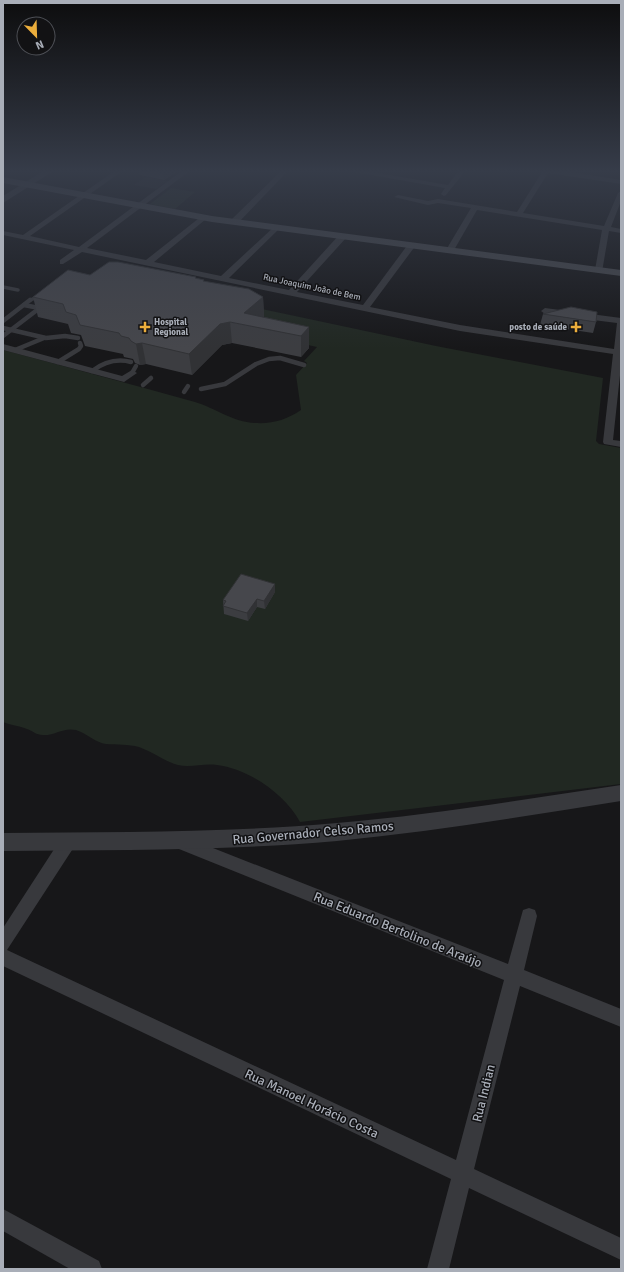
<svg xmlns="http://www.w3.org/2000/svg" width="624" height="1272" font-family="Signika,sans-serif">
  <rect width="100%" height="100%" fill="#171719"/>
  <polygon fill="#232326" points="146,177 168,181 156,189 134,185"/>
  <g fill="#212822">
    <polygon points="171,188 195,192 175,209 150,204"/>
    <path d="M 262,309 L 436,346 L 603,378 L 596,441 L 599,444 L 621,448 L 621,784 L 300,822 C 285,794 249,769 217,765 C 204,763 191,768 178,765 C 164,761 153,752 139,747 C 128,744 117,745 106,744 C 96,743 86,733 76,730 C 63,727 54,736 43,735 C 36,735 33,731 27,729 C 20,726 10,725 3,722 L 3,350 C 67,367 131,384 195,402 C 215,408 233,422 255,423 C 273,424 286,420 301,410 L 296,375 L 307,363 L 304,361 L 317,347 L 244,331 L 265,319 L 259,312 Z"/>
  </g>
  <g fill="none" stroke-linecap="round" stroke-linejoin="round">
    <g stroke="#38393d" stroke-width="3.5">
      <polyline points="3,287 18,290"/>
      <polyline points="29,301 40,295"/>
    </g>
    <g stroke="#38393d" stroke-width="4.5">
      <polyline points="24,305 39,308"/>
      <polyline points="3,321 30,300"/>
      <polyline points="3,328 46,338 65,336 78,338"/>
      <polyline points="3,336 41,307"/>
      <polyline points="15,350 44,338"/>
      <polyline points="58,362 79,349 81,346 80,343"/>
      <path d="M 92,371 C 104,362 116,358 131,362"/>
      <polyline points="132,373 136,366"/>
      <polyline points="143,385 151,378"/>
      <polyline points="201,389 225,384 256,364 269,359 280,358 304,365"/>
      <polyline points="184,392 188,386"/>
    </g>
    <g fill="#38393d" fill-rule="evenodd">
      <polygon points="116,170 124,170 30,236 79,247 183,170 191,170 87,248 146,260 203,215 206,215 206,219 154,262 221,276 276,225 279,225 279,229 229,278 289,290 340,234 346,234 346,238 297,292 363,305 409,243 412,243 416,245 370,307 460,325 614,349 617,323 545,314 541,311 545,308 621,318 621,366 613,440 621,441 621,447 604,444 603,442 613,354 460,331 82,252 63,264 60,264 60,260 74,250 3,235 3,231 23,235"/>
      <polygon points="282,170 289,170 237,224 231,224 231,220"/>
      <polygon points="343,170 361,170 448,185 459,170 466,170 446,195 444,196 441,194 445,188"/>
      <polygon points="540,170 559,170 621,180 621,184 548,173 523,213 604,226 618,193 621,191 621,201 611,227 621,229 621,233 609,231 602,272 595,270 602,230 477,210 454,250 450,252 446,250 471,208 438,203 428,205 394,197 398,195 428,201 438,199 517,212 542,172"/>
      <polygon points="3,344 122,376 132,370 137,373 124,382 3,350"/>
      <polygon points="68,835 74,837 76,842 74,847 7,950 456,1160 504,980 174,847 172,842 174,837 180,835 508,964 523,910 529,908 535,910 537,916 524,970 621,1009 621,1027 520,986 474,1169 621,1238 621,1260 469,1188 449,1269 427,1269 451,1179 3,966 3,928 62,837"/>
      <polygon points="3,1209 99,1261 102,1269 70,1269 3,1231"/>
    </g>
    <g fill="#38393d" fill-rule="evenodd">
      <polygon points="45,170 55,170 3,203 3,196"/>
      <path d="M 621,785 L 621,801 C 526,816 432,832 337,841 C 226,851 114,850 3,851 L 3,833 C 114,832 226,833 337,823 C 432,815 526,799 621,785 Z"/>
    </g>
    <polygon fill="#46484d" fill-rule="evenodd" points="3,177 212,216 621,270 621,276 212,222 3,183"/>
  </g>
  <g fill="#3c3d41">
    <polygon points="139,170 179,170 164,180 140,175"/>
    <polygon points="90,275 196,277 196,278 204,280 204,281 263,297 264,317 309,327 309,348 301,357 232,343 222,345 192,375 146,364 140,365 135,363 133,359 124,357 123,354 85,346 81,335 71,333 68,324 38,317 33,297"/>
    <polygon points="543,314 596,322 593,333 540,325"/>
    <polygon points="275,592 265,609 257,607 248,621 224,614 223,600"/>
  </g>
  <g fill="#313235">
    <polygon points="167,170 179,170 164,180 163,173"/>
    <polygon points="263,297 264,318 244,313"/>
    <polygon points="230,322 232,343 222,345 192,375 189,354 220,324"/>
    <polygon points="309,327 309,348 301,357 301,336"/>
    <polygon points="142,343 146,364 140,365 136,344"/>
    <polygon points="275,584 275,592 265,609 264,601"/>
    <polygon points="257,599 257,607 248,621 247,613"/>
  </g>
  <g fill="#46474c" stroke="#313235">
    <polygon points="148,170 167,170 163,173"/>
    <polygon points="109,262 118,262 196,277 195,278 204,280 203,281 249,289 263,297 244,313 309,327 301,336 230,322 220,324 189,354 142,343 136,344 131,341 129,338 121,336 119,333 80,325 76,315 66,312 63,304 33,297 68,270 90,275"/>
    <polygon points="571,307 597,312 596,322 543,314"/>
    <polygon points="241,574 275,584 264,601 257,599 247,613 223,606 226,601 223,600"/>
  </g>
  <linearGradient id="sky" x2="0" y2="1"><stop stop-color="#0d0d0e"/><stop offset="0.49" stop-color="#363c49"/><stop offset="1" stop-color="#363c49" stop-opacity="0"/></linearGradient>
  <rect width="624" height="349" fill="url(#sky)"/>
  <g fill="#ecae3c" stroke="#121214" stroke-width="1.5">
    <path d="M143 321h4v4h4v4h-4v4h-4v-4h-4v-4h4z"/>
    <path d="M574 321h4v4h4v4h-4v4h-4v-4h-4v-4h4z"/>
  </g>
  <g text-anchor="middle" stroke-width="3" stroke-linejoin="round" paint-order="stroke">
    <g font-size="9" fill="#a9aeb8" stroke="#121214">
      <text transform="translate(312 287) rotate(12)" y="3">Rua Joaquim João de Bem</text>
    </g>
    <g font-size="9" font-weight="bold" fill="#a9aeb8" stroke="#121214" text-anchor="start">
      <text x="154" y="325">Hospital<tspan x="154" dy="10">Regional</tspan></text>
      <text x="567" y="330" text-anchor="end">posto de saúde</text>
    </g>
    <g font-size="13" fill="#a9aeb8" stroke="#121214">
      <text transform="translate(313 832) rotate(-5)" y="5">Rua Governador Celso Ramos</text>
      <text transform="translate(398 929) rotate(22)" y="5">Rua Eduardo Bertolino de Araújo</text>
      <text transform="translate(483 1093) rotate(-76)" y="5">Rua Indian</text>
      <text transform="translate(312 1103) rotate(25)" y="5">Rua Manoel Horácio Costa</text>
    </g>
  </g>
  <rect width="624" height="1272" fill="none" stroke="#a9aeb8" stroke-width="8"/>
  <g transform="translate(36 36) rotate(157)"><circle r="19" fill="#121214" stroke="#4e5056"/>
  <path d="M0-3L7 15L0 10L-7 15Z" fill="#ecae3c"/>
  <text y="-6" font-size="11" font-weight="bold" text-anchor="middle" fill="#a9aeb8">N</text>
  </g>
</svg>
